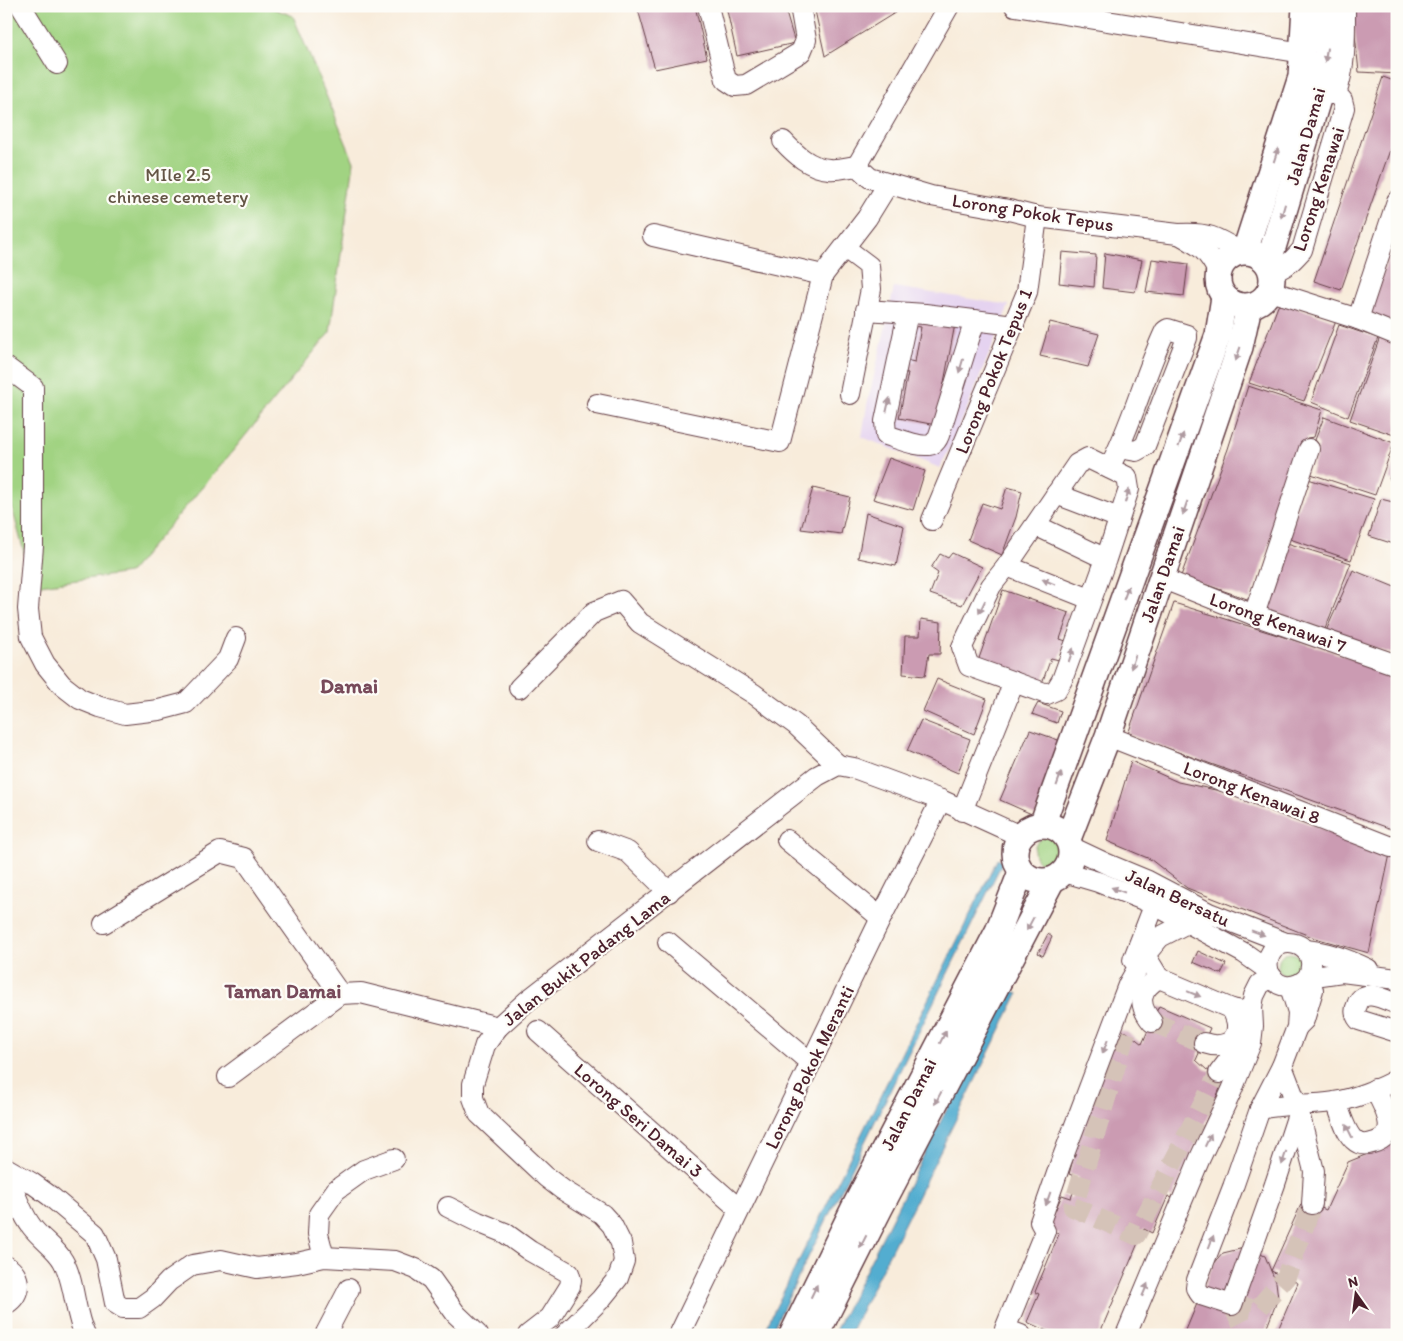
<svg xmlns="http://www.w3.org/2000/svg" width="1403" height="1341" font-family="Itim,sans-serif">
  <rect width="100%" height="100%" fill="#fdfcf7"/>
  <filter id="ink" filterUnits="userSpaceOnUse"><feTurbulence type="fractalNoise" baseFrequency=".02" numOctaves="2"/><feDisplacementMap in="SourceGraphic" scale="10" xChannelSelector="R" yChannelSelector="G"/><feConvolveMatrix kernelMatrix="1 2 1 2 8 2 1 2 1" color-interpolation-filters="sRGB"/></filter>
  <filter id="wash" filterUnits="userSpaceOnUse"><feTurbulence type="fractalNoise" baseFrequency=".0096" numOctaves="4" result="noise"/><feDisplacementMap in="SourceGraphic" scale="20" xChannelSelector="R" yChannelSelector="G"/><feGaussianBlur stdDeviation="1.12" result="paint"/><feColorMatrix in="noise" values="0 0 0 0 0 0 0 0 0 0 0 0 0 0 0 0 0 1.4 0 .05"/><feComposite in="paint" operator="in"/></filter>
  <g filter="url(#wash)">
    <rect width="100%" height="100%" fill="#f8ecdb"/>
    <polygon fill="#e5d3f0" points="894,287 1009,305 957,433 940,468 862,437 867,405 884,334"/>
    <g fill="#a1d382" stroke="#767956">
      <polygon points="6,6 267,6 293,16 354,162 330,332 218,469 129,573 33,586 6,485"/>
      <circle cx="1048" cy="851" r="14"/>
      <circle cx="1290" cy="965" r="12"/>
    </g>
    <g fill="#53add0" stroke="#4e667e">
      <polygon points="998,858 1003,861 770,1335 762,1335"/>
      <polygon points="1008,988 1018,994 849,1335 833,1335"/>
    </g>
    <g id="blocks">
      <g fill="#cb9bb2">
        <polygon points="637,6 695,6 707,58 655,69"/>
        <polygon points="726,6 784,6 795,43 737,56"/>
        <polygon points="814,6 906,6 825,56"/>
        <polygon points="1352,6 1397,6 1397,74 1359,72"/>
        <polygon points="1383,77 1397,82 1397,130 1341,290 1314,281"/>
        <polygon points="1397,232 1397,324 1369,313"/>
        <polygon points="1062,252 1096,255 1094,287 1059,283"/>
        <polygon points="1105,253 1142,260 1135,292 1102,288"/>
        <polygon points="1152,259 1188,264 1184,296 1146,292"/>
        <polygon points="1284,303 1336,321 1304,401 1249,383 1278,306"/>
        <polygon points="911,316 955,324 936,425 899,418 908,373 903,372 905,360 915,362 921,327 909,325"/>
        <polygon points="1050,322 1099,334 1088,367 1040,356"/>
        <polygon points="1339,325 1378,338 1348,417 1311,402"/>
        <polygon points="1380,337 1397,343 1397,429 1394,435 1350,420"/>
        <polygon points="1248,386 1322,410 1314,437 1307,438 1293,473 1250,600 1181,576 1228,449"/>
        <polygon points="1324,417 1394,443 1375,495 1311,474 1319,445 1315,440"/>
        <polygon points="1396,457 1397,457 1397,482 1389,479"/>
        <polygon points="889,458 925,471 913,510 873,499"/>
        <polygon points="1308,479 1374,499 1351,560 1287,538"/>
        <polygon points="1007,487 1022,491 1016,517 1002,555 968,540 982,503 1000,509"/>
        <polygon points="813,488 850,497 841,534 801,529"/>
        <polygon points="1381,499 1397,503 1397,545 1369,536"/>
        <polygon points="866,513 904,526 896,566 858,558"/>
        <polygon points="1287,543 1351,563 1325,629 1263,608"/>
        <polygon points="952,553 982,567 962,605 930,594 938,573 931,568 940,554 948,558"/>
        <polygon points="1353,570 1397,588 1397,636 1392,654 1326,631"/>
        <polygon points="1003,590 1069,613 1060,639 1066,641 1059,660 1051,658 1041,686 977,664"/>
        <polygon points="1174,603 1397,672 1397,831 1128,734"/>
        <polygon points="921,619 941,622 940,654 929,654 925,676 903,674 905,636 920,636"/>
        <polygon points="937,679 987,699 974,734 923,711"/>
        <polygon points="1038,703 1061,711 1057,723 1032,714"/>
        <polygon points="921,720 970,739 958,773 907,751"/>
        <polygon points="1030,730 1061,741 1036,816 1000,800"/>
        <polygon points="1131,761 1178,782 1225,792 1390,854 1369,953 1315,938 1187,888 1150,859 1107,841"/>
        <polygon points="1048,934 1052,937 1043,956 1038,953"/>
        <polygon points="1198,951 1226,964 1221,974 1193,962"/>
        <polygon points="1159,1006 1210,1028 1196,1060 1207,1070 1226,1075 1172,1198 1168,1196 1152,1233 1144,1229 1099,1335 1056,1335 1027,1322 1039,1294 1035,1292 1059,1234 1047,1229 1062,1195 1071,1198 1079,1178 1069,1174 1108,1030 1127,1032 1142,1044"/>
        <polygon points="1397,1142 1397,1335 1278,1335 1277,1332 1298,1283 1271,1271 1276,1282 1278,1298 1264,1335 1184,1335 1213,1265 1223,1253 1244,1248 1251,1250 1265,1256 1271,1271 1303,1200 1326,1210 1348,1162"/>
      </g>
    </g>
  </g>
  <g filter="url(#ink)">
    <use href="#blocks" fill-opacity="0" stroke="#643e45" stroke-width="1"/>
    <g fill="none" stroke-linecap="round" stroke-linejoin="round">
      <g stroke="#d5c3b8" stroke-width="20" stroke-dasharray="20 10" stroke-linecap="butt">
        <polyline points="1152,1022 1204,1043"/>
        <polyline points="1126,1032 1073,1207 1136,1235 1219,1073"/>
        <polyline points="1232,1305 1257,1310 1286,1277 1312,1204"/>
        <polyline points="1232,1305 1248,1335"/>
      </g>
      <g stroke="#643e45" stroke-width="22">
        <g id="minor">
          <polyline points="21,6 57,64"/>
          <polyline points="708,6 726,80 735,86 746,85 801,52 806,40 800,6"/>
          <polyline points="1015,6 1303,53"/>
          <path d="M 1336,94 C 1346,66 1345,36 1345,6"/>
          <path d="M 783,141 C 795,154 810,168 829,169 C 838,170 848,167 857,166 L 870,178 L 931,196 L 1009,210 L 1037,217 L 1178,234 C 1207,232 1216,237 1240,252"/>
          <polyline points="857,166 949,6"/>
          <path d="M 1179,234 C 1199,245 1208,251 1218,272"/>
          <polyline points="653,236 823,275"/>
          <polyline points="845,248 869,266 871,289 850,394"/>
          <path d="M 1271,272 C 1286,268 1292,261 1302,250 L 1344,108 L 1342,100 L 1336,94 L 1327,94 L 1318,99"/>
          <polyline points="1270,291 1358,319 1397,335"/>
          <polyline points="866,310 925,314 1014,325"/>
          <path d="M 908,313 L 885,421 L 886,435 C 896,438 925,450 934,443 C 937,440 939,436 940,432 L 975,320"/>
          <polyline points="1358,319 1397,201"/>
          <polyline points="6,367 33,387 33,546 28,609 31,637 45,664 62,685 80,699 100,707 125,714 159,710 186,703 228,659 236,638"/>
          <polyline points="597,404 780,442 823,275 867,218 888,184"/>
          <path d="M 1109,468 C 1132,425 1144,375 1165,331 L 1168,329 L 1187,335 L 1187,338 L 1145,446 L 1136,451 L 1119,448"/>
          <polyline points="1056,494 1119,518"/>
          <polyline points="932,520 1027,292 1037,217"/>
          <polyline points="1035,525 1106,559 1062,680 1056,690 1047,694 969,666 962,647 991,586 1007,566 1077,464 1088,458 1127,477 1129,489 1106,559"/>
          <polyline points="1007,566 1090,599"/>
          <polyline points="1161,578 1254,615 1397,665"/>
          <polyline points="1254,615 1309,449"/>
          <polyline points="519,688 594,612 621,601 640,623 754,694 796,725 838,765"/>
          <polyline points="1108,736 1391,847 1397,845"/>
          <polyline points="962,811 1014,682"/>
          <polyline points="787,840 881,918"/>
          <polyline points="598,841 628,852 669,892"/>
          <polyline points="1071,847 1107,864 1148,881 1209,913 1286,943"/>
          <polyline points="1064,872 1098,882 1151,903 1244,953 1268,970"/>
          <polyline points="104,923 220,852 244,858 340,994"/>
          <polyline points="1187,923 1160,937 1145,955 1159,978 1232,1009 1243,1011 1252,1007"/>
          <polyline points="668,942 811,1063"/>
          <path d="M 1306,950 C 1328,952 1347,959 1368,969"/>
          <polyline points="1133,960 1152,911 1151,903"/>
          <polyline points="1308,977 1342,972 1397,979"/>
          <polyline points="1290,987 1298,1012 1297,1027 1282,1066 1260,1109 1233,1187 1197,1280 1196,1288 1201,1295 1232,1305 1275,1184 1299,1111"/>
          <path d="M 1397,1004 C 1384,999 1363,987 1357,1005 C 1354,1011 1355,1015 1359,1020 L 1397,1032"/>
          <path d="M 1152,1022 C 1137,1004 1139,990 1159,978"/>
          <path d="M 1298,1026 L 1304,1020 L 1313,990 L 1308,977 C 1324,943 1274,929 1268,961 C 1267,967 1268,972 1271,976 C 1280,991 1297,988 1308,977"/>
          <polyline points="538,1031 739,1209"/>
          <path d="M 1204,1043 C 1219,1048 1238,1045 1237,1025 C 1237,1020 1234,1014 1232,1009"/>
          <polyline points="1282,1066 1297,1105 1314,1171 1312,1204"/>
          <polyline points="1219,1073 1245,1039"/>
          <polyline points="228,1077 340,994 361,993 498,1027"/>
          <path d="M 1336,1102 C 1341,1114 1345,1132 1354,1140 C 1359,1145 1366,1145 1372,1143 C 1403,1135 1383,1107 1375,1089"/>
          <path d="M 1260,1109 C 1284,1103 1309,1106 1334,1102 C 1350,1100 1383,1088 1397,1079"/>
          <polyline points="6,1168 32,1183 50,1196 95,1234 106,1259 115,1303 123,1308 139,1308 153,1298 169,1281 192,1265 221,1260 257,1268 297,1263 324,1257 395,1261 416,1269 431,1279 456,1314 478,1335"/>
          <path d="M 6,1171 C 13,1189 21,1213 32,1227 C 41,1239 56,1248 63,1261 C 75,1281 74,1313 85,1335"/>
          <polyline points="448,1207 478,1222 505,1233 530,1251 569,1273 571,1280 570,1286 550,1318 528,1335"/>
          <polyline points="324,1257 318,1234 319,1214 336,1190 364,1170 394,1159"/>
          <path d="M 6,1266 C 22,1275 22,1295 6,1304"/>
          <polyline points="325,1335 349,1289"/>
          <polyline points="565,1335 601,1299 618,1278 624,1261 621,1243 612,1225 602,1214 563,1190 546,1177 479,1114 473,1098 473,1084 485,1045 498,1027 527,1001 817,776 838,765 854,768 941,800 1020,836"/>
          <polyline points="679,1335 881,918 941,800"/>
          <polyline points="1021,1335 1005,1329 1045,1231 1040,1222 1061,1162 1128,985 1145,955"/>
          <polyline points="1126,1335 1200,1158 1232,1090 1251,1043 1253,1026 1252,1007 1254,996 1260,984 1272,977"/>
        </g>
      </g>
      <g stroke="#643e45" stroke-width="28">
        <g id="major">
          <polyline points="1245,251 1301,77 1305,6"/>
          <circle cx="1245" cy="279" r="27"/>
          <polyline points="1268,264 1318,99 1327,52 1328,6"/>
          <circle cx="1043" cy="853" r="28"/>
          <polyline points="1042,825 1218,335 1224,297"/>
          <polyline points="1068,839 1108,736 1240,347 1249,306"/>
          <polyline points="792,1335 854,1208 998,931 1021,872"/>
          <polyline points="816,1335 880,1208 1052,880"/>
        </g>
      </g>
      <use href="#minor" stroke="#fff" stroke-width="20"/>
      <use href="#major" stroke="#fff" stroke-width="25"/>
    </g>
    <defs><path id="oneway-solid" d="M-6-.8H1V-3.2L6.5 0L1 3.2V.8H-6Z" transform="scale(1.25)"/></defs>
    <g fill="#ae9aa0">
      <use href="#oneway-solid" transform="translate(1326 55) rotate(98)"/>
      <use href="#oneway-solid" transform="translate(1276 155) rotate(-72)"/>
      <use href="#oneway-solid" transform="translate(1283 211) rotate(106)"/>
      <use href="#oneway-solid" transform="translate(1238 354) rotate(109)"/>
      <use href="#oneway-solid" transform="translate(961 366) rotate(107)"/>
      <use href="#oneway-solid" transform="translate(888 405) rotate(-77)"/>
      <use href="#oneway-solid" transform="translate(1181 440) rotate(-70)"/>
      <use href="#oneway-solid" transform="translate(1127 496) rotate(-73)"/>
      <use href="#oneway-solid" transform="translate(1185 508) rotate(109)"/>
      <use href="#oneway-solid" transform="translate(1049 582) rotate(-158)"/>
      <use href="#oneway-solid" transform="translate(1126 593) rotate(-70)"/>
      <use href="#oneway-solid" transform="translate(982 607) rotate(116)"/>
      <use href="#oneway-solid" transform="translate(1071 655) rotate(-71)"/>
      <use href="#oneway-solid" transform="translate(1133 662) rotate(108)"/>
      <use href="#oneway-solid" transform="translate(1059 779) rotate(-70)"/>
      <use href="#oneway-solid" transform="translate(1118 890) rotate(-159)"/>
      <use href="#oneway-solid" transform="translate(1030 924) rotate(118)"/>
      <use href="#oneway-solid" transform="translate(1258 933) rotate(20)"/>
      <use href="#oneway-solid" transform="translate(1194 994) rotate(22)"/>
      <use href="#oneway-solid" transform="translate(943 1037) rotate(-63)"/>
      <use href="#oneway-solid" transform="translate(1105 1047) rotate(111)"/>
      <use href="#oneway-solid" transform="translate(938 1098) rotate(118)"/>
      <use href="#oneway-solid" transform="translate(1349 1131) rotate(-117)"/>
      <use href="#oneway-solid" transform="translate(1208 1140) rotate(-65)"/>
      <use href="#oneway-solid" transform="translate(1284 1158) rotate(108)"/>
      <use href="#oneway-solid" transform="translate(1048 1199) rotate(109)"/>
      <use href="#oneway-solid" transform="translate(863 1242) rotate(117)"/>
      <use href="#oneway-solid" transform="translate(1211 1242) rotate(-69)"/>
      <use href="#oneway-solid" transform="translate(1145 1290) rotate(-67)"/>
      <use href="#oneway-solid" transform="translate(814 1291) rotate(-64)"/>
    </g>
  </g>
  <g text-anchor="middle" stroke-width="4.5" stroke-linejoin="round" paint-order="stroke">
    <g font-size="19" fill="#4a1f2b" stroke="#fdfcf7">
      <text transform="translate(1305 136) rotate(-74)" y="7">Jalan Damai</text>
      <text transform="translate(1318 189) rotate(-72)" y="7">Lorong Kenawai</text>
      <text transform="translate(1033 212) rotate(9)" y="7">Lorong Pokok Tepus</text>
      <text transform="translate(993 371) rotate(-68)" y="7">Lorong Pokok Tepus 1</text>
      <text transform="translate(1162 574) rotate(-71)" y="7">Jalan Damai</text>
      <text transform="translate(1278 622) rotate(20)" y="7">Lorong Kenawai 7</text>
      <text transform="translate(1252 792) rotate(21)" y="7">Lorong Kenawai 8</text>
      <text transform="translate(1178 897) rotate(25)" y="7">Jalan Bersatu</text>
      <text transform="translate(586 958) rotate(-38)" y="7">Jalan Bukit Padang Lama</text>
      <text transform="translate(809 1067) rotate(-64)" y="7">Lorong Pokok Meranti</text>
      <text transform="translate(908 1104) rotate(-63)" y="7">Jalan Damai</text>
      <text transform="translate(639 1120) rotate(41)" y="7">Lorong Seri Damai 3</text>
    </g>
    <g font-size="19" fill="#645545" stroke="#fdfcf7">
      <text x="178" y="181">MIle 2.5<tspan x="178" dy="22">chinese cemetery</tspan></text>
    </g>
    <g font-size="20" font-weight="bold" fill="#774a5a" stroke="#fdfcf7">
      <text x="283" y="998">Taman Damai</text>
    </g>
    <g font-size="21" font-weight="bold" fill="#774a5a" stroke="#fdfcf7">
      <text x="349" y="693">Damai</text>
    </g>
  </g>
  <rect width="1403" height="1341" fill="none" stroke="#fdfcf7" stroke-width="25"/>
  <g transform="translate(1356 1294) rotate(346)" stroke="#fdfcf7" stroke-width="4" paint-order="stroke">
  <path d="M0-4L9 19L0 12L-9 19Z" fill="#4a1f2b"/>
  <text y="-8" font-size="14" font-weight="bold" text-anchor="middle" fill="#4a1f2b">N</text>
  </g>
</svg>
